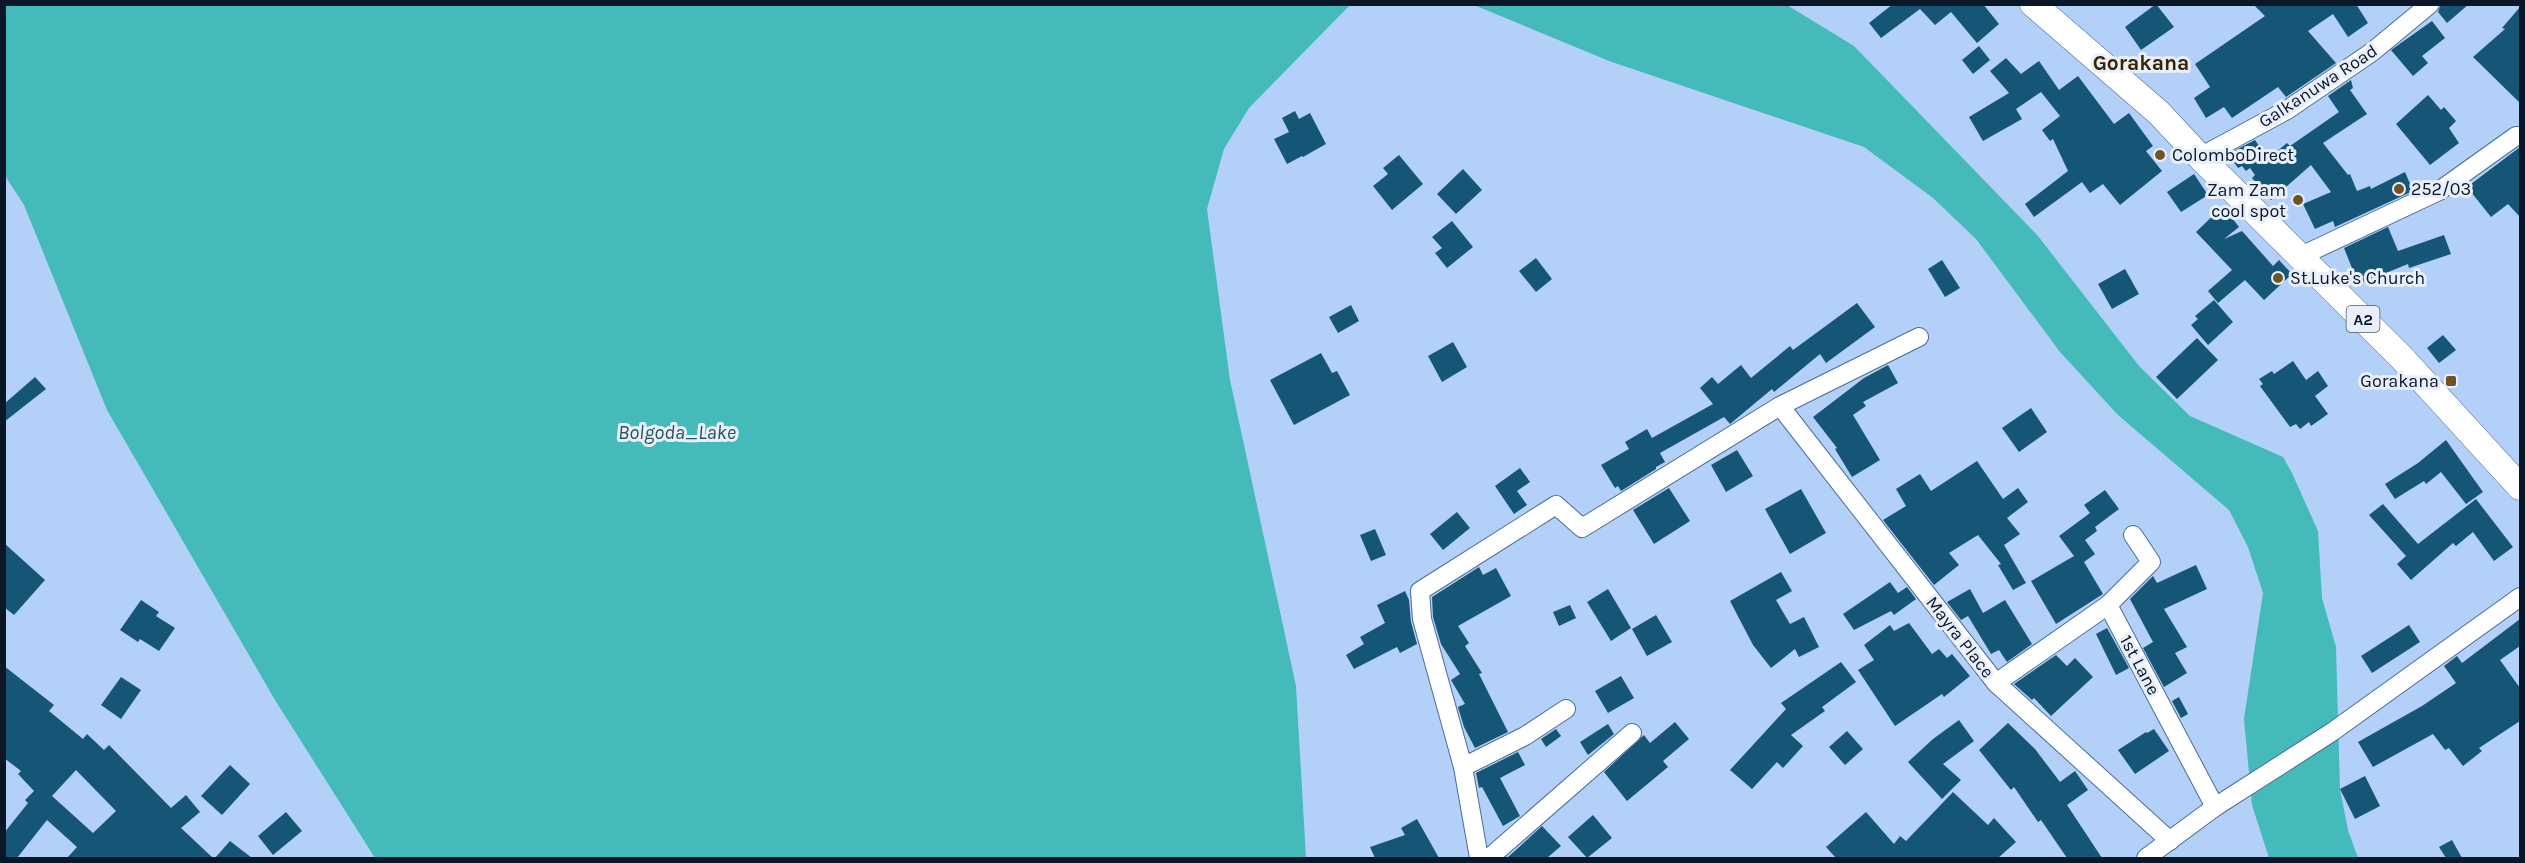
<svg xmlns="http://www.w3.org/2000/svg" width="2525" height="863" font-family="Karla,sans-serif">
  <rect width="100%" height="100%" fill="#b3d0f9"/>
  <g fill="#45babb">
    <polygon points="4,5 1350,5 1249,108 1224,149 1207,209 1230,380 1296,686 1306,858 375,858 275,700 107,410 24,205 5,176"/>
    <polygon points="1474,5 1787,5 1854,46 2038,236 2139,366 2190,416 2283,457 2292,473 2318,531 2322,598 2336,647 2340,789 2348,830 2358,858 2269,858 2252,805 2244,719 2263,593 2248,547 2229,510 2118,415 2060,352 1976,239 1933,198 1864,147 1609,61"/>
  </g>
  <g fill="#155677" fill-rule="evenodd">
    <polygon points="1893,4 1983,4 1999,24 1977,43 1951,12 1935,25 1920,9 1881,38 1869,23"/>
    <polygon points="2156,4 2174,27 2141,50 2125,27"/>
    <polygon points="2253,4 2356,4 2368,23 2348,37 2333,14 2308,31 2336,63 2286,97 2278,87 2232,118 2224,107 2206,118 2194,98 2210,87 2195,64 2265,16"/>
    <polygon points="2441,4 2469,4 2447,23 2438,12"/>
    <polygon points="2520,7 2520,103 2473,57 2505,29 2502,28"/>
    <polygon points="2432,21 2445,38 2422,56 2428,63 2413,76 2391,50"/>
    <polygon points="1979,46 1990,60 1973,74 1962,60"/>
    <polygon points="2006,58 2021,74 2039,61 2059,90 2078,76 2114,124 2129,113 2153,146 2146,151 2162,171 2120,205 2103,184 2090,193 2082,182 2034,217 2025,204 2068,171 2053,139 2050,141 2042,130 2060,116 2041,92 2016,109 2022,119 1983,141 1969,117 2009,93 1990,71"/>
    <polygon points="2351,80 2353,88 2350,90 2367,114 2323,143 2348,175 2350,174 2357,191 2370,186 2371,189 2405,172 2413,191 2335,227 2333,221 2315,229 2303,204 2331,192 2311,165 2271,200 2252,178 2255,175 2250,168 2246,171 2242,166 2238,168 2228,154 2255,140 2268,159 2287,143 2290,146 2339,112 2328,96"/>
    <polygon points="2428,95 2441,110 2444,107 2456,121 2449,128 2459,143 2430,165 2396,124"/>
    <polygon points="1295,111 1299,119 1310,113 1326,144 1303,157 1302,156 1287,164 1274,139 1289,132 1282,118"/>
    <polygon points="2520,147 2520,217 2508,204 2491,217 2467,187"/>
    <polygon points="1399,155 1423,184 1392,210 1373,186 1388,174 1383,168"/>
    <polygon points="1463,169 1482,190 1456,214 1437,194"/>
    <polygon points="2194,174 2208,195 2181,212 2167,192"/>
    <polygon points="2223,206 2239,227 2224,239 2242,231 2273,266 2279,260 2292,274 2264,300 2245,280 2218,303 2208,291 2232,270 2196,232"/>
    <polygon points="1452,221 1473,247 1447,268 1435,253 1442,248 1432,237"/>
    <polygon points="2388,227 2398,251 2444,235 2451,254 2409,268 2408,264 2354,286 2347,270 2352,268 2344,248"/>
    <polygon points="1536,258 1552,279 1536,292 1519,271"/>
    <polygon points="1942,260 1960,288 1945,297 1928,269"/>
    <polygon points="2125,269 2139,294 2112,309 2098,284"/>
    <polygon points="2214,300 2233,322 2208,345 2191,325 2198,319 2195,316"/>
    <polygon points="1857,303 1875,327 1826,363 1820,354 1774,392 1772,389 1730,424 1724,417 1660,453 1665,462 1656,467 1656,469 1621,491 1618,486 1615,488 1601,465 1629,449 1625,442 1647,429 1652,438 1713,404 1700,388 1712,377 1718,384 1741,365 1751,378 1790,346 1793,350"/>
    <polygon points="1351,305 1359,321 1338,333 1329,317"/>
    <polygon points="2443,335 2456,350 2439,363 2427,348"/>
    <polygon points="2197,338 2218,360 2177,399 2156,377"/>
    <polygon points="1453,342 1467,367 1442,382 1428,356"/>
    <polygon points="1321,353 1332,373 1337,371 1350,395 1294,425 1270,380"/>
    <polygon points="2293,361 2306,380 2318,371 2328,386 2315,396 2328,414 2311,426 2309,422 2300,429 2296,424 2290,427 2260,386 2263,384 2259,379 2272,371 2274,374"/>
    <polygon points="1888,365 1898,383 1863,402 1866,406 1853,415 1880,460 1852,477 1835,449 1837,448 1813,417 1864,378"/>
    <polygon points="35,377 46,389 4,422 4,404"/>
    <polygon points="2031,408 2047,432 2019,452 2002,428"/>
    <polygon points="2446,440 2483,492 2466,504 2441,472 2426,484 2424,481 2395,499 2385,484 2418,463"/>
    <polygon points="1737,450 1753,476 1726,492 1711,465"/>
    <polygon points="1977,461 2003,499 2018,488 2028,502 2007,518 2020,534 2004,545 2026,583 2013,590 1998,565 2001,564 1978,535 1949,553 1959,565 1934,585 1883,520 1906,506 1896,489 1920,474 1931,491"/>
    <polygon points="1520,468 1530,482 1517,491 1527,505 1514,514 1495,486"/>
    <polygon points="1669,488 1690,521 1654,544 1633,510"/>
    <polygon points="1801,489 1826,533 1790,554 1765,509"/>
    <polygon points="2105,490 2119,509 2095,527 2097,531 2085,540 2095,554 2084,562 2103,594 2056,624 2031,581 2074,556 2059,536 2090,513 2084,505"/>
    <polygon points="2476,499 2513,547 2494,561 2473,532 2456,546 2453,543 2411,580 2397,564 2406,556 2369,515 2383,504 2418,544"/>
    <polygon points="1457,512 1470,528 1443,550 1430,534"/>
    <polygon points="1375,529 1386,555 1371,561 1360,535"/>
    <polygon points="4,543 45,580 14,615 4,607"/>
    <polygon points="2196,565 2207,589 2164,609 2187,647 2175,653 2187,673 2164,687 2143,648 2153,642 2130,599 2153,576 2157,583"/>
    <polygon points="1479,567 1483,575 1496,568 1511,596 1458,626 1469,643 1465,646 1482,673 1479,674 1508,732 1475,748 1464,727 1458,707 1465,704 1451,680 1460,674 1441,644 1433,617 1432,597"/>
    <polygon points="1781,572 1792,591 1776,600 1790,624 1804,617 1819,647 1799,657 1795,649 1771,668 1753,645 1730,601"/>
    <polygon points="1890,582 1898,593 1907,587 1916,599 1894,615 1891,611 1854,630 1843,614"/>
    <polygon points="1608,589 1631,628 1611,641 1587,602"/>
    <polygon points="1970,589 1983,613 2005,600 2032,644 2007,662 1999,650 1991,654 1968,616 1961,620 1947,602"/>
    <polygon points="1405,591 1409,600 1411,622 1417,644 1400,653 1397,647 1354,669 1346,655 1364,644 1360,637 1385,623 1377,605"/>
    <polygon points="141,600 159,612 156,616 175,628 159,651 140,639 138,642 120,630"/>
    <polygon points="1570,605 1576,618 1559,626 1553,612"/>
    <polygon points="1656,615 1672,642 1647,656 1632,629"/>
    <polygon points="2520,619 2520,646 2500,660 2520,688 2520,721 2479,748 2482,751 2463,766 2449,748 2445,750 2433,734 2373,767 2358,742 2422,706 2456,683 2444,666 2457,656 2462,663"/>
    <polygon points="1909,623 1932,654 1939,649 1947,658 1952,654 1970,676 1944,697 1942,694 1895,726 1858,670 1874,660 1864,645 1890,625 1894,631"/>
    <polygon points="2409,625 2420,642 2372,673 2361,656"/>
    <polygon points="2107,628 2129,668 2116,675 2096,634"/>
    <polygon points="2056,655 2067,666 2075,658 2093,677 2051,716 2034,698 2032,700 2014,684"/>
    <polygon points="1841,662 1856,682 1822,707 1825,711 1791,735 1803,746 1783,768 1777,762 1752,789 1730,770 1786,709 1781,703"/>
    <path d="M 4,666 L 54,705 L 49,711 L 83,739 L 87,734 L 104,750 L 109,745 L 171,808 L 186,795 L 200,812 L 181,828 L 213,858 L 67,858 L 77,847 L 47,820 L 17,858 L 4,858 L 4,833 L 28,803 L 25,800 L 34,791 L 18,774 L 21,771 L 4,758 ZM 76,770 L 116,811 L 93,833 L 52,796 Z"/>
    <polygon points="1621,676 1634,698 1608,713 1595,691"/>
    <polygon points="121,677 141,690 121,719 101,705"/>
    <polygon points="2179,697 2188,714 2181,718 2172,701"/>
    <polygon points="1959,720 1974,741 1943,764 1961,780 1942,799 1908,762 1933,739"/>
    <polygon points="1675,722 1689,739 1663,761 1668,767 1627,801 1604,772 1644,735 1650,743"/>
    <polygon points="2008,723 2035,749 2060,782 2075,771 2088,790 2067,805 2102,858 2067,858 2041,820 2038,822 2014,787 2011,790 1979,750"/>
    <polygon points="1608,724 1614,734 1588,755 1580,742"/>
    <polygon points="1556,729 1561,736 1546,747 1541,739"/>
    <polygon points="2154,729 2169,751 2135,774 2118,750 2146,732 2147,733"/>
    <polygon points="1847,731 1863,749 1845,765 1829,747"/>
    <polygon points="1518,752 1525,765 1500,778 1520,816 1503,826 1482,787 1479,788 1476,773"/>
    <polygon points="230,765 250,784 222,815 201,796"/>
    <polygon points="2365,776 2380,806 2355,819 2340,789"/>
    <polygon points="1953,792 1988,825 1994,818 2016,842 1998,858 1836,858 1826,847 1866,812 1894,844 1900,836 1906,841"/>
    <polygon points="286,812 302,831 273,855 258,836"/>
    <polygon points="1593,815 1612,838 1587,858 1568,837"/>
    <polygon points="1417,819 1439,858 1375,858 1370,847 1405,835 1401,828"/>
    <polygon points="1542,826 1561,846 1547,858 1507,858"/>
    <polygon points="2452,840 2462,858 2446,858 2439,847"/>
    <polygon points="230,841 252,858 215,858"/>
  </g>
  <g fill="none" stroke-linecap="round" stroke-linejoin="round">
    <g stroke="#4b6c99" stroke-width="20">
      <g id="minor">
        <polyline points="2200,157 2287,110 2372,52 2430,4"/>
        <polyline points="2301,256 2439,191 2516,136 2520,136"/>
        <polyline points="1780,406 1996,683 2170,841"/>
        <polyline points="2133,535 2151,562 2108,605 2215,807"/>
        <polyline points="1996,683 2108,605"/>
        <polyline points="1463,767 1525,736 1566,709"/>
        <polyline points="1479,858 1463,767 1422,619 1420,591 1556,505 1582,528 1780,406 1919,337"/>
        <polyline points="1489,858 1632,733"/>
        <polyline points="2146,858 2215,807 2332,732 2520,597"/>
      </g>
    </g>
    <g stroke="#4b6c99" stroke-width="27">
      <polyline id="highway" points="2033,4 2159,113 2200,157 2402,358 2520,487"/>
    </g>
    <use href="#minor" stroke="#fff" stroke-width="18"/>
    <use href="#highway" stroke="#fff" stroke-width="26"/>
  </g>
  <g fill="#6f5226" stroke="#e8effa" stroke-width="2">
    <circle cx="2160" cy="155" r="6"/>
    <circle cx="2399" cy="189" r="6"/>
    <circle cx="2298" cy="200" r="6"/>
    <circle cx="2278" cy="278" r="6"/>
    <rect x="2445" y="375" width="12" height="12" rx="3"/>
  </g>
  <g text-anchor="middle" stroke-width="6" stroke-linejoin="round" paint-order="stroke">
    <rect fill="#e8effa" stroke="#4d5868" stroke-width="1.5" x="2346.5" y="306" width="33" height="26" rx="4.5"/>
    <g font-size="16" font-weight="bold" fill="#0a1729">
      <text x="2363" y="325">A2</text>
    </g>
    <g font-size="18" fill="#0a1729" stroke="#e8effa">
      <text transform="translate(2318 86) rotate(-33)" y="6">Galkanuwa Road</text>
      <text transform="translate(1960 637) rotate(52)" y="6">Mayra Place</text>
      <text transform="translate(2140 665) rotate(62)" y="6">1st Lane</text>
    </g>
    <g font-size="18" fill="#0a1729" stroke="#e8effa" text-anchor="start">
      <text x="2172" y="161">ColomboDirect</text>
      <text x="2411" y="195">252/03</text>
      <text x="2286" y="196" text-anchor="end">Zam Zam<tspan x="2286" dy="21">cool spot</tspan></text>
      <text x="2290" y="284">St.Luke's Church</text>
      <text x="2439" y="387" text-anchor="end">Gorakana</text>
    </g>
    <g font-size="20" font-style="italic" fill="#255657" stroke="#e8effa">
      <text x="677" y="439">Bolgoda_Lake</text>
    </g>
    <g font-size="21" font-weight="bold" fill="#3a2400" stroke="#e8effa">
      <text x="2141" y="70">Gorakana</text>
    </g>
  </g>
  <rect width="2525" height="863" fill="none" stroke="#0a1729" stroke-width="12"/>
</svg>
